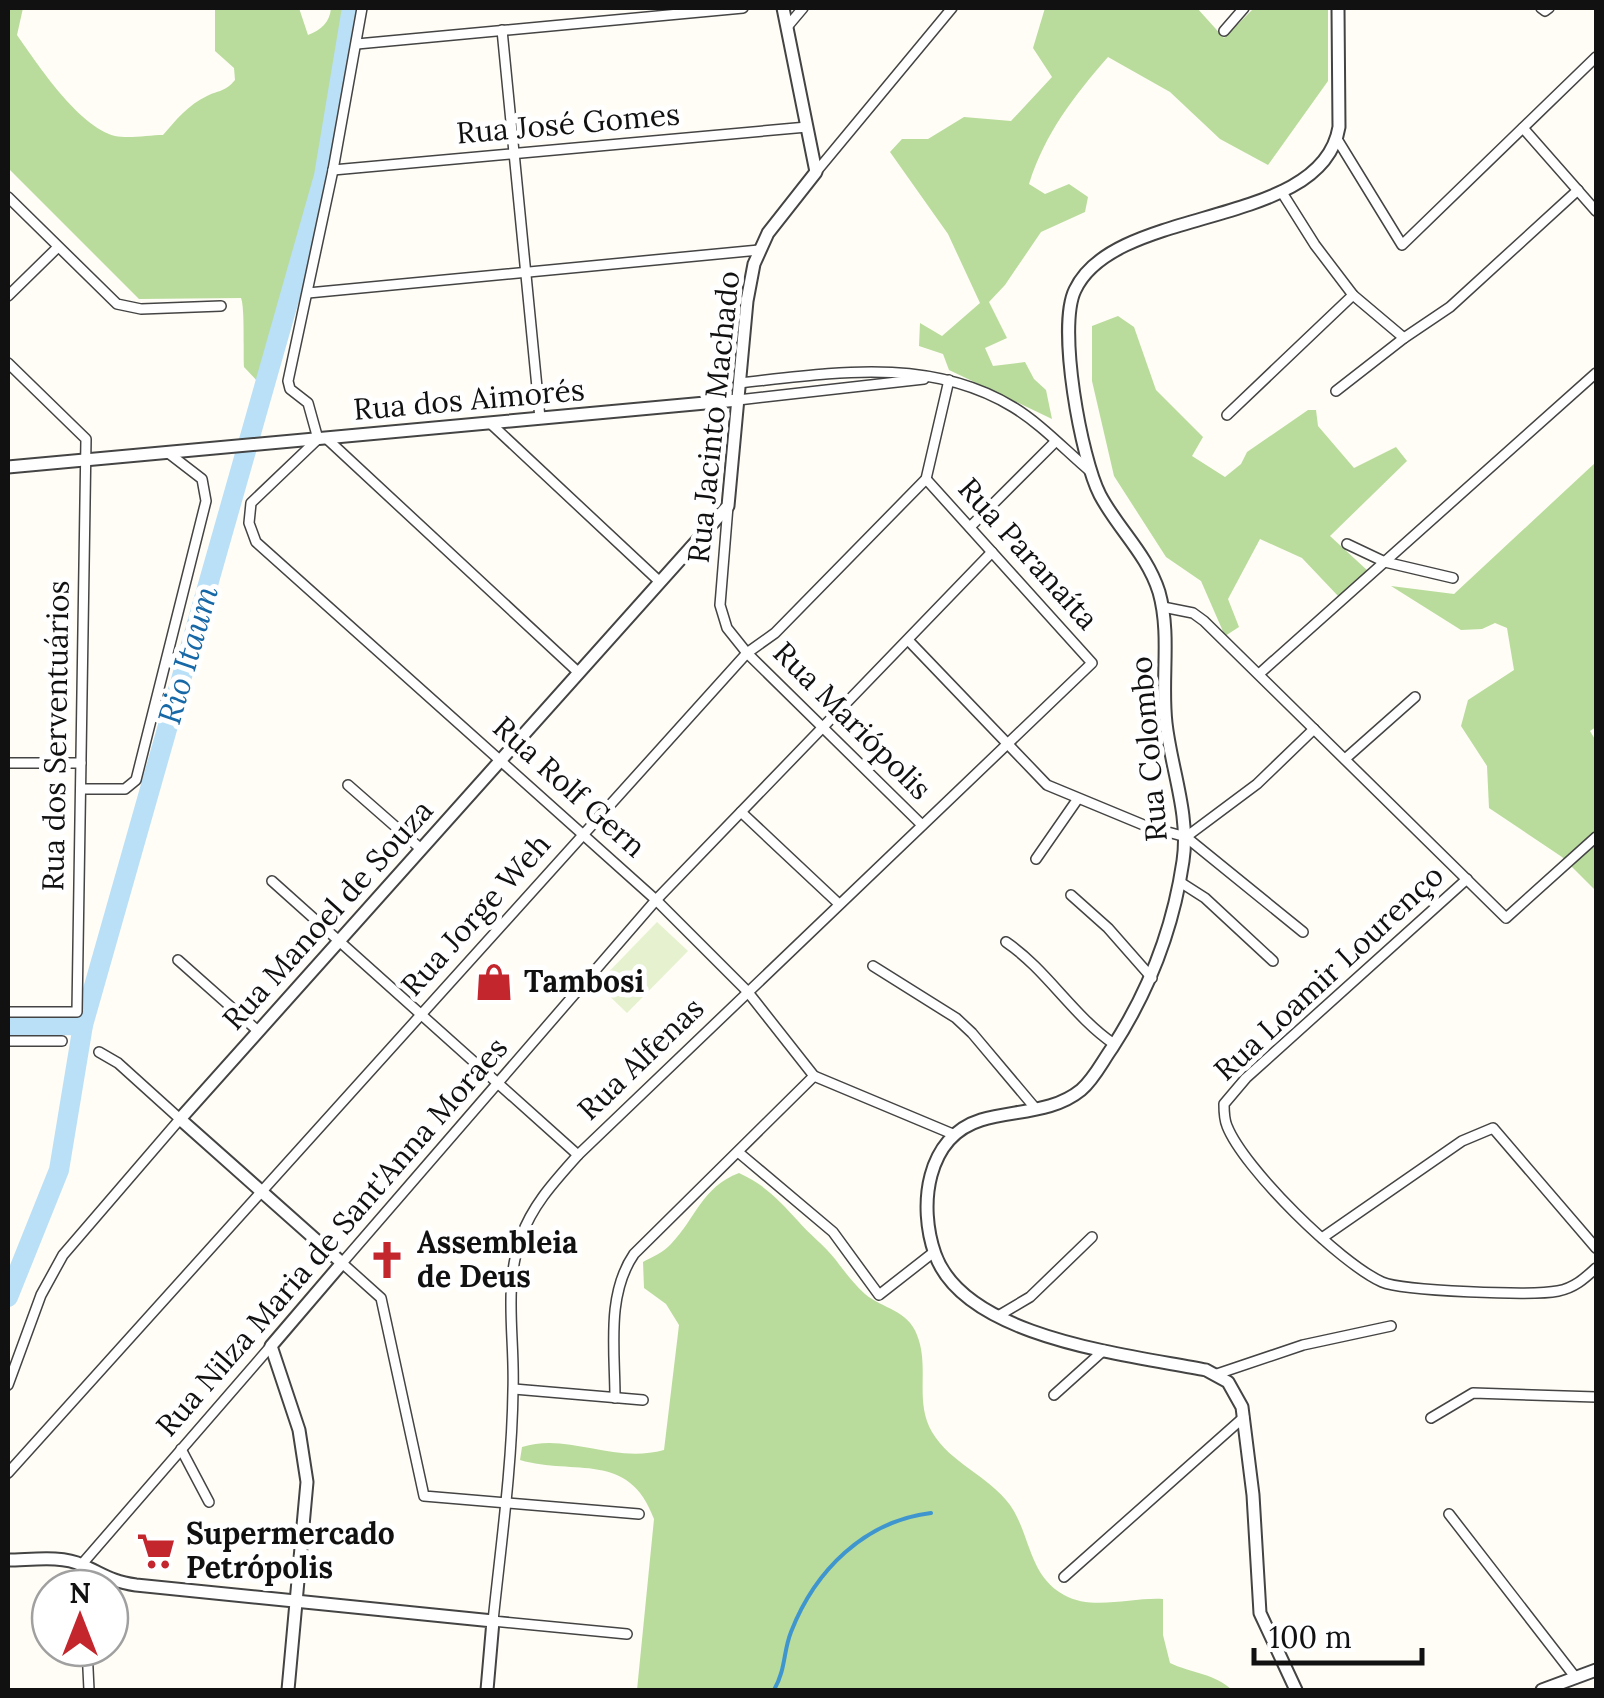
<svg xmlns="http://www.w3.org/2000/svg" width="1604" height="1698" font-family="Lora,serif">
  <rect width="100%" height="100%" fill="#fffdf5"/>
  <g fill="#b9dc9c">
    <path d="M 8,8 L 23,8 L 17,35 C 38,65 78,126 115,136 C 129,139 149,135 163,135 C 175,121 189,104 207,96 C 219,90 225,92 235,80 L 234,68 L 215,51 L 215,8 L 299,8 L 308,35 C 321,30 330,22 331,8 L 348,8 L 322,155 L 305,232 L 258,382 L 244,367 C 243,352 245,308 241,298 L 139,299 L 8,168 Z"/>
    <path d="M 1045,8 L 1197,8 L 1224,38 L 1254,8 L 1328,8 L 1328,81 L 1268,165 L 1220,139 L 1170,92 L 1108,57 C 1074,96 1045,133 1029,184 L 1045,194 L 1069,184 L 1088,197 L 1085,212 L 1041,232 L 1005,285 L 989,302 L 1007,338 L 985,348 L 993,366 L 1025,362 L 1034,379 L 1046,390 L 1052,419 L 949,370 L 943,354 L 919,346 L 920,323 L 942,336 L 980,303 L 948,234 L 890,152 L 902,139 L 928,139 L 964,117 L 1011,121 L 1052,77 L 1033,48 Z"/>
    <polygon points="1118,316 1134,327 1156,390 1203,437 1192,456 1225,477 1241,464 1247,452 1308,410 1316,410 1318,426 1354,468 1396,447 1407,461 1330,536 1368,571 1339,597 1302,558 1260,539 1228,599 1239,627 1225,636 1201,581 1166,557 1114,476 1092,381 1092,326"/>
    <polygon points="1596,462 1596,727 1590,731 1596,741 1596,891 1562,857 1489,808 1487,766 1461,726 1468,700 1514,670 1507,628 1495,623 1482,629 1461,630 1391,586 1454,594"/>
    <path d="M 739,1173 C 765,1185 779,1200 798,1221 C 809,1234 824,1245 835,1259 C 845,1272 853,1283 865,1294 C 883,1309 908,1310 917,1335 C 930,1367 914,1401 932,1432 C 950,1463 989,1476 1010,1505 C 1031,1535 1028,1575 1064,1595 C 1092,1611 1133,1597 1163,1599 L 1163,1635 L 1170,1663 C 1191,1673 1216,1674 1232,1690 L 637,1690 L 654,1519 C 629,1450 575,1476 520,1460 L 522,1447 C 568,1432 612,1464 664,1450 L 679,1325 L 666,1304 L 644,1288 L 643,1262 C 652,1257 664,1252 671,1244 C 696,1218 702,1187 739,1173 Z"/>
  </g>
  <polygon fill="#e6f2cf" points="657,922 688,951 627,1013 597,984"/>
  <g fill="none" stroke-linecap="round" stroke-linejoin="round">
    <path stroke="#3f96cf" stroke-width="4" d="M 774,1690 C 786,1669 783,1652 791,1632 C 815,1570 865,1521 931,1513"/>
    <g stroke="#b9e0f7" stroke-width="20">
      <polyline points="8,1026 83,1025"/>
      <polyline points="8,1297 59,1170 83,1025 324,176 352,8"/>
    </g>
    <g stroke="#444" stroke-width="12">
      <g id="minor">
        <polyline points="362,8 333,170 288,381 290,389 308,403 318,439 251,503 249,523 256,542 656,900 747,991 814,1076 955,1135"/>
        <polyline points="1541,8 1545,11 1549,8"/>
        <polyline points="787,27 803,8"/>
        <polyline points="502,30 540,418"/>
        <polyline points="1224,31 1244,8"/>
        <polyline points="357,44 743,8"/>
        <polyline points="1523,128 1596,211"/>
        <polyline points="1337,139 1402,245 1596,57"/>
        <polyline points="333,170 807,127"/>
        <polyline points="816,172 952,8"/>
        <polyline points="1281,191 1315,245 1353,295 1404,338"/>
        <polyline points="8,197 117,304 141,309 221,306"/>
        <polyline points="308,293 759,250"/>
        <polyline points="8,296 57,248"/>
        <polyline points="8,363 86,439 77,1012 8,1012"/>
        <path d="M 739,383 C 832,373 929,356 1013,407 C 1041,424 1065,450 1091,472"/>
        <polyline points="1336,391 1404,338 1450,307 1578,190"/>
        <polyline points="738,400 924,379"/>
        <polyline points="1227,415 1353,295"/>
        <polyline points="490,423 660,582"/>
        <polyline points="326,438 579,673"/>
        <polyline points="728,506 720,605 727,628 747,653 922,825"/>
        <polyline points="970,527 1055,442"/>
        <polyline points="1347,544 1385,562 1453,578"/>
        <polyline points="1163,607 1193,613 1204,621 1506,918 1596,837"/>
        <polyline points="908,640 1047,785 1146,826 1186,837 1303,932"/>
        <polyline points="1259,674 1596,373"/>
        <polyline points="1345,759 1415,697"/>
        <polyline points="8,763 81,763"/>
        <polyline points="348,785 421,849"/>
        <polyline points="81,789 125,789 136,780 206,501 202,479 167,452"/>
        <polyline points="741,812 839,904"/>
        <polyline points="1186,837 1257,784 1314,729"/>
        <polyline points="1036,859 1077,800"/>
        <path d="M 1467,879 L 1246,1078 L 1224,1104 C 1224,1111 1224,1119 1227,1126 C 1244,1169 1340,1263 1382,1282 C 1403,1291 1533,1296 1558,1291 C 1574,1288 1584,1279 1596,1268"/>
        <polyline points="272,881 578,1155"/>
        <polyline points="1180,882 1205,898 1273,961"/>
        <polyline points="1071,895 1108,928 1152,978"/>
        <path d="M 1006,942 C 1047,970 1073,1016 1114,1044"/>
        <polyline points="178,960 258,1031"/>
        <polyline points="873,966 956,1018 972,1033 1036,1109"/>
        <polyline points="8,1041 62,1041"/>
        <polyline points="738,1152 833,1232 879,1295 934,1252"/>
        <polyline points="1322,1238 1462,1141 1493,1128 1596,1248"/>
        <polyline points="998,1316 1030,1297 1092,1237"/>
        <polyline points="1217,1374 1303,1345 1391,1326"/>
        <polyline points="8,1385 41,1295 63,1255 180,1119 118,1063 99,1052"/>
        <polyline points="514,1389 643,1400"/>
        <polyline points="1054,1395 1104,1350"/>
        <path d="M 615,1398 C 615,1350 606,1295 634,1254 L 814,1076"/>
        <polyline points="1431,1418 1473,1393 1596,1397"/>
        <polyline points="181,1449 209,1502"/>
        <polyline points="8,1473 747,653 775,633 926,479 949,380"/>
        <polyline points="639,1514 424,1496 381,1298 342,1263 656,900 992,552"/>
        <polyline points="1449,1514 1576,1678"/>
        <polyline points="1064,1577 1244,1417"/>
        <polyline points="83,1588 82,1564 271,1346"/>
        <path d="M 627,1634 L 493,1621 C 501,1544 512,1467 513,1390 C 515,1338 503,1287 521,1237 C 533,1204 555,1181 578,1155 L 1092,663 L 926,479"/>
        <polyline points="87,1648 89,1690"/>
      </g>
    </g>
    <g stroke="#444" stroke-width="15">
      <g id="tertiary">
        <polyline points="8,467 738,400"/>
        <path d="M 8,1560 C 30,1560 62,1555 82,1565 C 105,1575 110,1581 136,1585 L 493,1621 L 487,1690"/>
        <polyline points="288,1690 307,1482 299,1430 271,1346 342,1263 180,1119 728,506 747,301 754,264 768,233 816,172 783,8"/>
        <path d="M 1296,1690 L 1260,1613 L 1253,1495 L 1242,1407 L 1228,1382 L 1206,1370 C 1131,1355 965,1339 935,1254 C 918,1206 926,1137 981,1120 C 1014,1110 1053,1113 1081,1090 C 1094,1079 1102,1062 1112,1048 C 1149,991 1173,929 1183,861 C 1190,815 1171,768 1166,723 C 1161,680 1171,634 1159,592 C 1147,554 1118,529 1100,495 C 1081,458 1057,327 1075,290 C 1115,204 1322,230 1339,127 L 1338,8"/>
        <polyline points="1542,1690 1596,1670"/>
      </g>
    </g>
    <use href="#minor" stroke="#fff" stroke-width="9"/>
    <use href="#tertiary" stroke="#fff" stroke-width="11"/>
  </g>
  <defs>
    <g id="shop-bare" transform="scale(3)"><path d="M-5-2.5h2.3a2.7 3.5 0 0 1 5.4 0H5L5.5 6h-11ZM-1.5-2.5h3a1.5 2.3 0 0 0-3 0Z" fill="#c4262e" stroke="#fff" stroke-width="2.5" paint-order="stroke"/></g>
    <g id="church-bare" transform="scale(3)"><path d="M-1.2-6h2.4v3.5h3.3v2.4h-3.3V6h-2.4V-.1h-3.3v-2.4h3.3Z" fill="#c4262e" stroke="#fff" stroke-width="2.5" paint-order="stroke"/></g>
    <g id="supermarket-bare" transform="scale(3)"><path d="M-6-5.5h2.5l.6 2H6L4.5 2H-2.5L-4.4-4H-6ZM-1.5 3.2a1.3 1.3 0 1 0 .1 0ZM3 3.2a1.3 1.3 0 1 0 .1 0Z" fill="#c4262e" stroke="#fff" stroke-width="2.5" paint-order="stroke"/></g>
  </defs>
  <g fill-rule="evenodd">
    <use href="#shop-bare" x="494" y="982"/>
    <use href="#church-bare" x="387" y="1260"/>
    <use href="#supermarket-bare" x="156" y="1551"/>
  </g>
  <g text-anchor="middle" stroke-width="10" stroke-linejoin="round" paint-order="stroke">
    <g font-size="30" fill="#111" stroke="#fff">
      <text transform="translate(568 124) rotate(-5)" y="10">Rua José Gomes</text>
      <text transform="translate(469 400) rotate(-5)" y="10">Rua dos Aimorés</text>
      <text transform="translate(714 417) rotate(-84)" y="10">Rua Jacinto Machado</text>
      <text transform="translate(1028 554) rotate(48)" y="10">Rua Paranaíta</text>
      <text transform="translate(852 721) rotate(45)" y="10">Rua Mariópolis</text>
      <text transform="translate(56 736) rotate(-89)" y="10">Rua dos Serventuários</text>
      <text transform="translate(1149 749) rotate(-95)" y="10">Rua Colombo</text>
      <text transform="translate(569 787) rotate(42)" y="10">Rua Rolf Gern</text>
      <text transform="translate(328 915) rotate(-48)" y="10">Rua Manoel de Souza</text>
      <text transform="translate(476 915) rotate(-48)" y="10">Rua Jorge Weh</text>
      <text transform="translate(1329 973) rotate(-43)" y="10">Rua Loamir Lourenço</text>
      <text transform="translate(641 1059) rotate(-44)" y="10">Rua Alfenas</text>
      <text transform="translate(332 1237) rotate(-49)" y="10">Rua Nilza Maria de Sant'Anna Moraes</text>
    </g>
    <g font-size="30" font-weight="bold" fill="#111" stroke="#fff" text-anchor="start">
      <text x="524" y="992">Tambosi</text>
      <text x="417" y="1253">Assembleia<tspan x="417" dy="34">de Deus</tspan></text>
      <text x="186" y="1544">Supermercado<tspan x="186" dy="34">Petrópolis</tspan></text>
    </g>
    <g font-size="32" font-style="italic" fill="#1768a6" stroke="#fff">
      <text transform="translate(188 655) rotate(-74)" y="11">Rio Itaum</text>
    </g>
  </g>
  <rect width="1604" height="1698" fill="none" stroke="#111111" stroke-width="20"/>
  <g transform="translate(80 1618)"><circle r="48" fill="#ffffff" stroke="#a0a0a0" stroke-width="2.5"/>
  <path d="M0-8L18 38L0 25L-18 38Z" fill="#c4262e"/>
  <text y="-15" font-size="28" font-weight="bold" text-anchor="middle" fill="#111111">N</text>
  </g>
  <path d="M1254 1648v15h168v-15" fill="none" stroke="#111111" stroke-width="5"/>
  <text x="1269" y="1648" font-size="30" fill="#111111" stroke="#ffffff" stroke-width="8" paint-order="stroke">100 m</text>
</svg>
